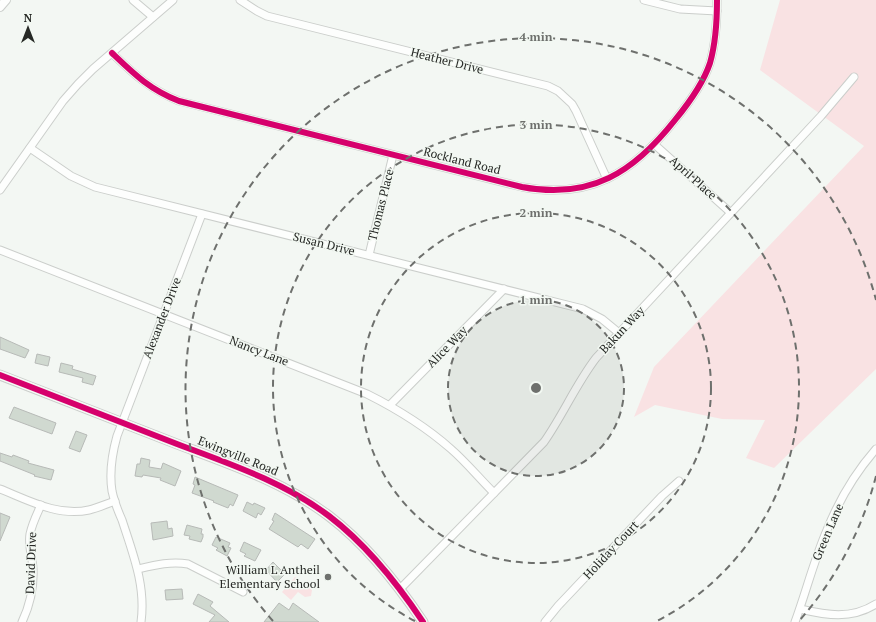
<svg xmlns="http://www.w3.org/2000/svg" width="876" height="622" font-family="'PT Serif',serif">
  <rect width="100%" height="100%" fill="#f3f7f3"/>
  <g fill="#f9e2e3">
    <polygon points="780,0 876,0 876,369 774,468 746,458 765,420 722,419 655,405 634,417 654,367 864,146 760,70"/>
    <polygon points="295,577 312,590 311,596 305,597 298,592 291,600 282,592"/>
  </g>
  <g fill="#d0d9d0" stroke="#b7bab7">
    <polygon points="0,337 29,350 25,358 0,349"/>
    <polygon points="37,354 50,357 48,366 35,363"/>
    <polygon points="61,363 73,366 72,369 96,376 93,385 82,382 83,378 59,372"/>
    <polygon points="14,407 56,423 52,434 9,418"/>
    <polygon points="76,431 87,435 80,452 69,448"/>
    <polygon points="0,453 12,457 13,455 29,461 28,463 54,470 51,480 34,476 35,475 0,461"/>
    <polygon points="141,458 150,460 149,467 161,469 163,463 181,471 175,486 160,480 161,478 143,475 142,477 135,476 137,464 140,464"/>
    <polygon points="195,477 238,495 233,506 230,504 228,508 213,502 214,501 192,493 195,485 193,484"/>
    <polygon points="247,502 253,505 254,503 265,508 261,515 258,513 256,518 243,511"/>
    <polygon points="0,513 10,517 0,541"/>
    <polygon points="275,513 315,539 308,549 301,544 298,547 269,529 274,521 272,520"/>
    <polygon points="167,521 168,529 172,528 173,536 153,540 151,523"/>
    <polygon points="187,525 202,529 201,534 203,534 203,537 201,542 189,539 190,536 184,535"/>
    <polygon points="216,537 230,543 228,547 231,548 227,556 216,550 218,548 212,545"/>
    <polygon points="244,542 261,550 255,561 244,556 246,554 240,551"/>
    <polygon points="273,562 285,574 277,582 266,570"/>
    <polygon points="182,589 183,599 166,600 165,590"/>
    <polygon points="198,594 213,602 210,606 229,622 209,622 215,615 193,604"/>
    <polygon points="279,603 289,610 293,603 319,622 264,622"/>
  </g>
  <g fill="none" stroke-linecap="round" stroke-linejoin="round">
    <g stroke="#cbcecb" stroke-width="9">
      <g id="minor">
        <polyline points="133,0 153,17"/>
        <polyline points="240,0 257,11 267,16 548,86 558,91 572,104 576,111 607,179"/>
        <polyline points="644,0 680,9 717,11"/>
        <path d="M 112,53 C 134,74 149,89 179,101 L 522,187 C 591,200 634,172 675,120 C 689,103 703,84 710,63 C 716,42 717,21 717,0"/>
        <polyline points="654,144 731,213"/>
        <polyline points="30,148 71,176 95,187 583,309 602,319 619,333"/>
        <polyline points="0,190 63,101 78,84 93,69 173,0"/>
        <path d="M 0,250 L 367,394 C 397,409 425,426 451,449 C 466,462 479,478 494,493"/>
        <polyline points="369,255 393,155"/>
        <polyline points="390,405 504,289"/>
        <path d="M 0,489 C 28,500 58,517 89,510 C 98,508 106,504 115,501"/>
        <path d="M 138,569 C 155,565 171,561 188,564 L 243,592"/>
        <path d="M 400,589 L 544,442 C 563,415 576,384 596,358 L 821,116 L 854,77"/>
        <path d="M 800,609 C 826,615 851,620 876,604"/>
        <path d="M 22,622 C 30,605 34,586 33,568 C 32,556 28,545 30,534 C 32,524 37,514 41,505"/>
        <path d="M 141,622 C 146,586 133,554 122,520 C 118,511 114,501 112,491 C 109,472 112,454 117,436 L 202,214"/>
        <polyline points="545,622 558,606 662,496 679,481"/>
        <path d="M 795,622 C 806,592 814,560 827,530 C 839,500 855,473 876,449"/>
      </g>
    </g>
    <g stroke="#cbcecb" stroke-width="10">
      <polyline id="tertiary" points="0,7 6,0"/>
    </g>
    <g stroke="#cbcecb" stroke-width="11">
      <path id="secondary" d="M 0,375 C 59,398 118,421 177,444 C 230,464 284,482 329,516 C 367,545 397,583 423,622"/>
    </g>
    <use href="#minor" stroke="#fdfefd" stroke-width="7"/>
    <use href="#tertiary" stroke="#fdfefd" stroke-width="8"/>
    <use href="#secondary" stroke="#fdfefd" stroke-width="9"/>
    <g stroke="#f2f8f2" stroke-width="8">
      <g id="cycleway">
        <path d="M 112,53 C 134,74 149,89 179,101 L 522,187 C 591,200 634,172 675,120 C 689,103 703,84 710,63 C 716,42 717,21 717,0"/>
        <path d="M 0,375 C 59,398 118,421 177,444 C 230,464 284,482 329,516 C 367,545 397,583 423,622"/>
      </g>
    </g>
    <use href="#cycleway" stroke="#d6006c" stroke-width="6"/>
  </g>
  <circle cx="536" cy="388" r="88" fill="#6e706d" fill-opacity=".12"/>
  <g fill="none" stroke="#6e706d" stroke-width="2" stroke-dasharray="7 5">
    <circle cx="536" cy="388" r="88"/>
    <circle cx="536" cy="388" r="175"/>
    <path d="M415 621A263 263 0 1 1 657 621"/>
    <path d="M876 476A351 351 0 0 1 799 621M273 621A351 351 0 1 1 876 300"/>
  </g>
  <circle fill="#6e706d" stroke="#f2f8f2" stroke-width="1.5" cx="328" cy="577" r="4"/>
  <g text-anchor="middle" stroke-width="3" stroke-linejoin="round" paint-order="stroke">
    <g font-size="12" fill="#262825" stroke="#f2f8f2">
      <text transform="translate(447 61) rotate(14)" y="4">Heather Drive</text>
      <text transform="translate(462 161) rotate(14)" y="4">Rockland Road</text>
      <text transform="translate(693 178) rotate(42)" y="4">April Place</text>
      <text transform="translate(381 205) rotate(-76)" y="4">Thomas Place</text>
      <text transform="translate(324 244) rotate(14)" y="4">Susan Drive</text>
      <text transform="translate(162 318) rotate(-69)" y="4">Alexander Drive</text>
      <text transform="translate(622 330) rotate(-47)" y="4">Bakun Way</text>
      <text transform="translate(447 347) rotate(-46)" y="4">Alice Way</text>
      <text transform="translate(259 351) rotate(21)" y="4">Nancy Lane</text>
      <text transform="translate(238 456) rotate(22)" y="4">Ewingville Road</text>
      <text transform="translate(828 532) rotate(-67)" y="4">Green Lane</text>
      <text transform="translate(611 550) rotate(-47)" y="4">Holiday Court</text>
      <text transform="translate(31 563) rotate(-88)" y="4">David Drive</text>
    </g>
    <g font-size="12" fill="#262825" stroke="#f2f8f2" text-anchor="end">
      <text x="320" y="574">William L Antheil<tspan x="320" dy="14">Elementary School</tspan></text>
    </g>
  </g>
  <circle cx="536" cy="388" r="6" fill="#6e706d" stroke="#f2f8f2" stroke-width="2"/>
  <g font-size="12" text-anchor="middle" font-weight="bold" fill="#6e706d" stroke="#f2f8f2" stroke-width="3" stroke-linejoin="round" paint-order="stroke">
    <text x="536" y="41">4 min</text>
    <text x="536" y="129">3 min</text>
    <text x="536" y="217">2 min</text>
    <text x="536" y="304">1 min</text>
  </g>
  <g transform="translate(28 28)" stroke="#f2f8f2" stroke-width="3" paint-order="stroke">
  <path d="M0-3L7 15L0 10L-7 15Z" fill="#262825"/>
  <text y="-6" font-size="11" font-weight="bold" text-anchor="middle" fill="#262825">N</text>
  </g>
</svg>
